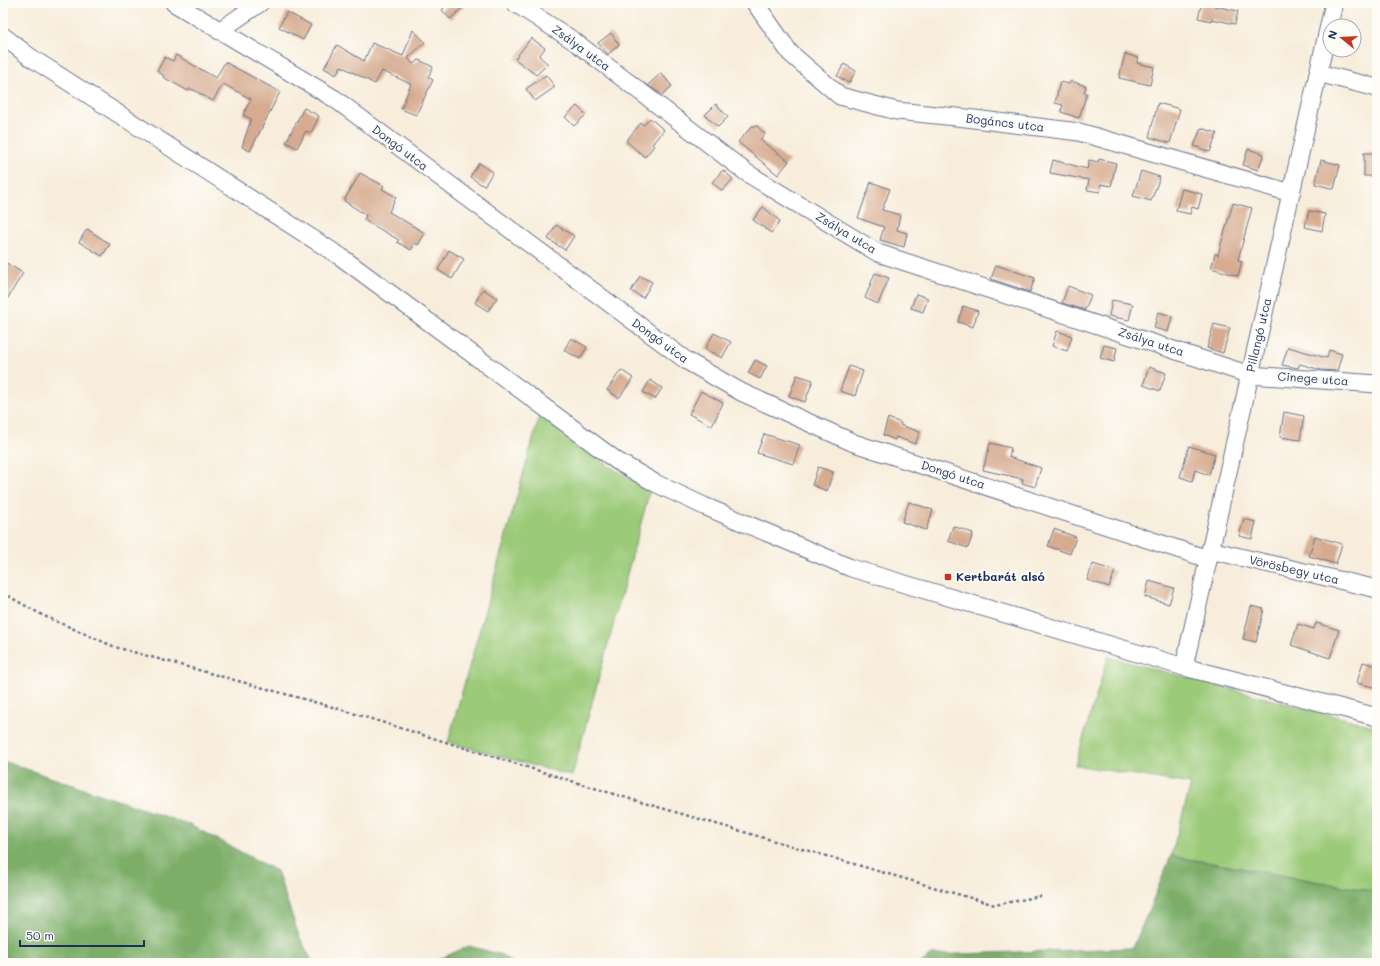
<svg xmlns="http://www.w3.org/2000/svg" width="1380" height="966" font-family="Mali,sans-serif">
  <rect width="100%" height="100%" fill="#fdfcf7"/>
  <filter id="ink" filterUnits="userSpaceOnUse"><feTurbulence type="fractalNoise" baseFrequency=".025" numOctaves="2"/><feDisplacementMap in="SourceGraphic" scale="8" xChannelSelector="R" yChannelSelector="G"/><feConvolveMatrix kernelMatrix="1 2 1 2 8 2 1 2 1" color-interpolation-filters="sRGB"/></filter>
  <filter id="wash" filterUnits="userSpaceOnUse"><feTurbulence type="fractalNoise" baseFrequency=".012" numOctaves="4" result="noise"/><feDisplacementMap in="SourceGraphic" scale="16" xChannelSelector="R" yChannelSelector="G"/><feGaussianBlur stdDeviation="0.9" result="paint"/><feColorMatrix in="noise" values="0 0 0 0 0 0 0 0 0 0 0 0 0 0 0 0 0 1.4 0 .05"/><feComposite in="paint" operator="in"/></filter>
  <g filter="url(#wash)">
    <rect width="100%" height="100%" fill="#f8eddb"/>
    <g fill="#9bca78" stroke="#5b7c6b">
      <polygon points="540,414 612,468 650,490 572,776 448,742"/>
      <polygon points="1108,657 1377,727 1377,892 1171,856 1191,784 1075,765"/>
    </g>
    <g fill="#7cae68" stroke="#4c6e63">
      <polygon points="3,761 190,825 277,871 299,936 313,963 3,963"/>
      <polygon points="1171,856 1377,892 1377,963 921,963 932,955 1133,948"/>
      <polygon points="469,946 502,955 512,963 436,963 437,960"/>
    </g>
    <g id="blocks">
      <g fill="#d6ab8f">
        <polygon points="449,3 468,3 450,19 442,10"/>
        <polygon points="1202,3 1215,3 1214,6 1238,11 1235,24 1211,19 1211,21 1198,18"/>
        <polygon points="287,12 311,25 303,40 279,27"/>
        <polygon points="413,30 425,42 408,58 413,64 419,60 433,67 428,77 433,80 416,115 401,109 411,84 382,71 375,84 341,66 336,75 324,68 337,45 364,61 372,43 403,56"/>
        <polygon points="611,33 619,45 608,54 598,43"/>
        <polygon points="531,38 545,48 539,56 548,64 536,75 515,59"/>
        <polygon points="1125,54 1139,58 1137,63 1154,67 1150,85 1119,78"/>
        <polygon points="176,55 216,78 225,62 280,92 250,151 242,147 251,119 243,115 251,99 223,84 213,101 194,90 189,89 188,91 163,77 164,76 157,71 165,57 173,61"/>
        <polygon points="844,64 856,71 849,83 837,76"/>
        <polygon points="661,73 672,86 662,95 648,85"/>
        <polygon points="546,75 555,87 535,101 526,89"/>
        <polygon points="1071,81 1086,86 1084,93 1087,93 1079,118 1061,112 1063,105 1055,103 1060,82 1069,84"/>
        <polygon points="1158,103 1180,109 1170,143 1149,137"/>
        <polygon points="716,104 728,117 718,127 705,115"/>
        <polygon points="577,106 586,115 574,126 565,117"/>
        <polygon points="304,108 319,116 311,133 306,131 297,148 286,142"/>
        <polygon points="650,118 664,130 652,144 654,146 645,157 626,141 641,123 644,125"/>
        <polygon points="752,126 757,126 765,134 760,140 789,161 778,175 738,142"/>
        <polygon points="1201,128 1217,133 1210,152 1194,146"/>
        <polygon points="1248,149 1264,154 1258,170 1243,165"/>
        <rect x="1364" y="153" width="13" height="23"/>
        <polygon points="1099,159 1116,163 1111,186 1101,184 1100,192 1087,190 1089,180 1050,173 1053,160 1087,169 1089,160 1098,162"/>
        <polygon points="1321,160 1340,165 1334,189 1315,184"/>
        <polygon points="479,163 493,172 484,186 470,177"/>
        <polygon points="723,170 733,179 722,191 712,182"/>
        <polygon points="1141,171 1160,177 1151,201 1133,196"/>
        <polygon points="360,173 384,186 382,189 396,197 389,212 425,233 418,245 415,243 411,250 397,242 399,240 364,220 366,215 344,201"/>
        <polygon points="871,182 890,189 882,210 900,215 897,230 907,233 904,247 880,240 884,227 858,218"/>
        <polygon points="1182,189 1202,194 1198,209 1192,207 1190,214 1176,211"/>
        <polygon points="1233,203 1252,208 1238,260 1242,261 1238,276 1211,268 1215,254 1218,255"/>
        <polygon points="763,207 780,221 771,233 753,220"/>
        <polygon points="1309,211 1325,214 1322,231 1305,227"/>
        <polygon points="556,225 574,236 565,250 548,239"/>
        <polygon points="87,229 110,244 102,256 79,242"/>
        <polygon points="449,250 464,259 452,279 438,270"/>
        <polygon points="3,261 23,273 3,306"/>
        <polygon points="996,265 1035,278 1030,292 991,279"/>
        <polygon points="875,273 889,278 878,304 865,298"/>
        <polygon points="640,276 652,282 643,298 631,291"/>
        <polygon points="1068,286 1091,295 1085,310 1062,303"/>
        <polygon points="483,289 497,298 488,311 475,303"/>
        <polygon points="916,294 928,298 923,312 911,308"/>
        <polygon points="1112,300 1133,304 1129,320 1109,316"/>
        <polygon points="963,306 978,311 973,327 958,322"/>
        <polygon points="1158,312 1172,316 1168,332 1154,328"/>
        <polygon points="1214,324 1230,328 1223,353 1207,348"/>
        <polygon points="1057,331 1072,336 1067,351 1052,346"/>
        <polygon points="714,333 731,342 722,358 705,349"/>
        <polygon points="571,338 587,347 580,359 564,350"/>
        <polygon points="1104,345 1117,348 1114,362 1100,358"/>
        <polygon points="1288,347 1327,358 1329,350 1342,354 1337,371 1321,370 1300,364 1298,368 1282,365"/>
        <polygon points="755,360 767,366 760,379 748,373"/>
        <polygon points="849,366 863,371 855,396 840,391"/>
        <polygon points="1149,367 1166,373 1160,391 1143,385"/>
        <polygon points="621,370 633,378 619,398 607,390"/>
        <polygon points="797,375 813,380 805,402 789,396"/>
        <polygon points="650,380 662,388 655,399 643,392"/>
        <polygon points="701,391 723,403 712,426 689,414"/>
        <polygon points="1284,412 1304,416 1300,440 1280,437"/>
        <polygon points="888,418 901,423 900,425 920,432 915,444 896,437 895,440 883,435"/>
        <polygon points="764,434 800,445 793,464 757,453"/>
        <polygon points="990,443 1011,448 1009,457 1041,468 1035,487 1022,483 1023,479 983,470"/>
        <polygon points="1189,446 1215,454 1209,475 1195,470 1192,481 1180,477"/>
        <polygon points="818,467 833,472 827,491 812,485"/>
        <polygon points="909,502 933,510 926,530 902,522"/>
        <polygon points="1244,519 1256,522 1252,539 1239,536"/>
        <polygon points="953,526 973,533 968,548 948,541"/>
        <polygon points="1054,529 1076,537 1070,554 1048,546"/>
        <polygon points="1315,536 1342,544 1336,564 1309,556"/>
        <polygon points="1093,564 1115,571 1109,587 1087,580"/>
        <polygon points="1149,581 1174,588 1169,604 1145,597"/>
        <polygon points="1251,606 1264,609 1256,642 1243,639"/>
        <polygon points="1316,623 1339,630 1330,658 1291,645 1298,624 1314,629"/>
        <polygon points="1363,662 1377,666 1377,688 1357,683"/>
      </g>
    </g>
  </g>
  <g filter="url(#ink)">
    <use href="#blocks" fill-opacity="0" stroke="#68728a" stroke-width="1"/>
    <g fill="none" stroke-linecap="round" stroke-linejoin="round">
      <g stroke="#68728a" stroke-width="19">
        <g id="minor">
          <polyline points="174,3 335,99 687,361 741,392 854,443 1208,559"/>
          <polyline points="515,3 574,41 747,173 878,253 1250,375 1377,384"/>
          <polyline points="755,3 790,53 840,96 897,111 966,118 1079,132 1291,193"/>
          <polyline points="219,31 260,3"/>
          <polyline points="3,36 30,57 341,257 617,461 655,483 704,506 851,568 1184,667 1377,717"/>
          <polyline points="1318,73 1377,88"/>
          <polyline points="1210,550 1377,589"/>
          <polyline points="1184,667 1334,3"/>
        </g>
      </g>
      <polyline stroke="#68728a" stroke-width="2.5" stroke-dasharray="3 3" stroke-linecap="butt" points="3,593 42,615 115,647 336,708 620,796 995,905 1041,896"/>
      <use href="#minor" stroke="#fff" stroke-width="17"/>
    </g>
  </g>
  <rect fill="#c8321e" stroke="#fdfcf7" stroke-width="1.5" x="944" y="573" width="8" height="8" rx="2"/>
  <g text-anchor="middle" stroke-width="4" stroke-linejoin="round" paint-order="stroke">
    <g font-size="12" fill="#1b2f5e" stroke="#fdfcf7">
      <text transform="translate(581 48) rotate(36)" y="4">Zsálya utca</text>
      <text transform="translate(1005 123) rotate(7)" y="4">Bogáncs utca</text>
      <text transform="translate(400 148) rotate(37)" y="4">Dongó utca</text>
      <text transform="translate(846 233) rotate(31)" y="4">Zsálya utca</text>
      <text transform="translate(1259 335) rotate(-77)" y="4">Pillangó utca</text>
      <text transform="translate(660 341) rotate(36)" y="4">Dongó utca</text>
      <text transform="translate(1151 342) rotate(18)" y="4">Zsálya utca</text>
      <text transform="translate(1313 379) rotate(4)" y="4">Cinege utca</text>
      <text transform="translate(953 475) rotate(18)" y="4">Dongó utca</text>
      <text transform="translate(1294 570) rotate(13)" y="4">Vörösbegy utca</text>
    </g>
    <g font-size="12" font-weight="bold" fill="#1b2f5e" stroke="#fdfcf7" text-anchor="start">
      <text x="956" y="581">Kertbarát alsó</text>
    </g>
  </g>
  <rect width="1380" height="966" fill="none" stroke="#fdfcf7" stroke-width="16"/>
  <g transform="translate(1342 38) rotate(288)"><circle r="19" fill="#fdfcf7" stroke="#a3aaba"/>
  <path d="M0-3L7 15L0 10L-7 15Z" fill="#c8321e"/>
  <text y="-6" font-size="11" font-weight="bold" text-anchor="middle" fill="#1b2f5e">N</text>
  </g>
  <path d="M20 940v6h124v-6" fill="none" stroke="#1b2f5e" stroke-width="2"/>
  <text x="26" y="940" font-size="12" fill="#1b2f5e" stroke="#fdfcf7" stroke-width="3" paint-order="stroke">50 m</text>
</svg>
